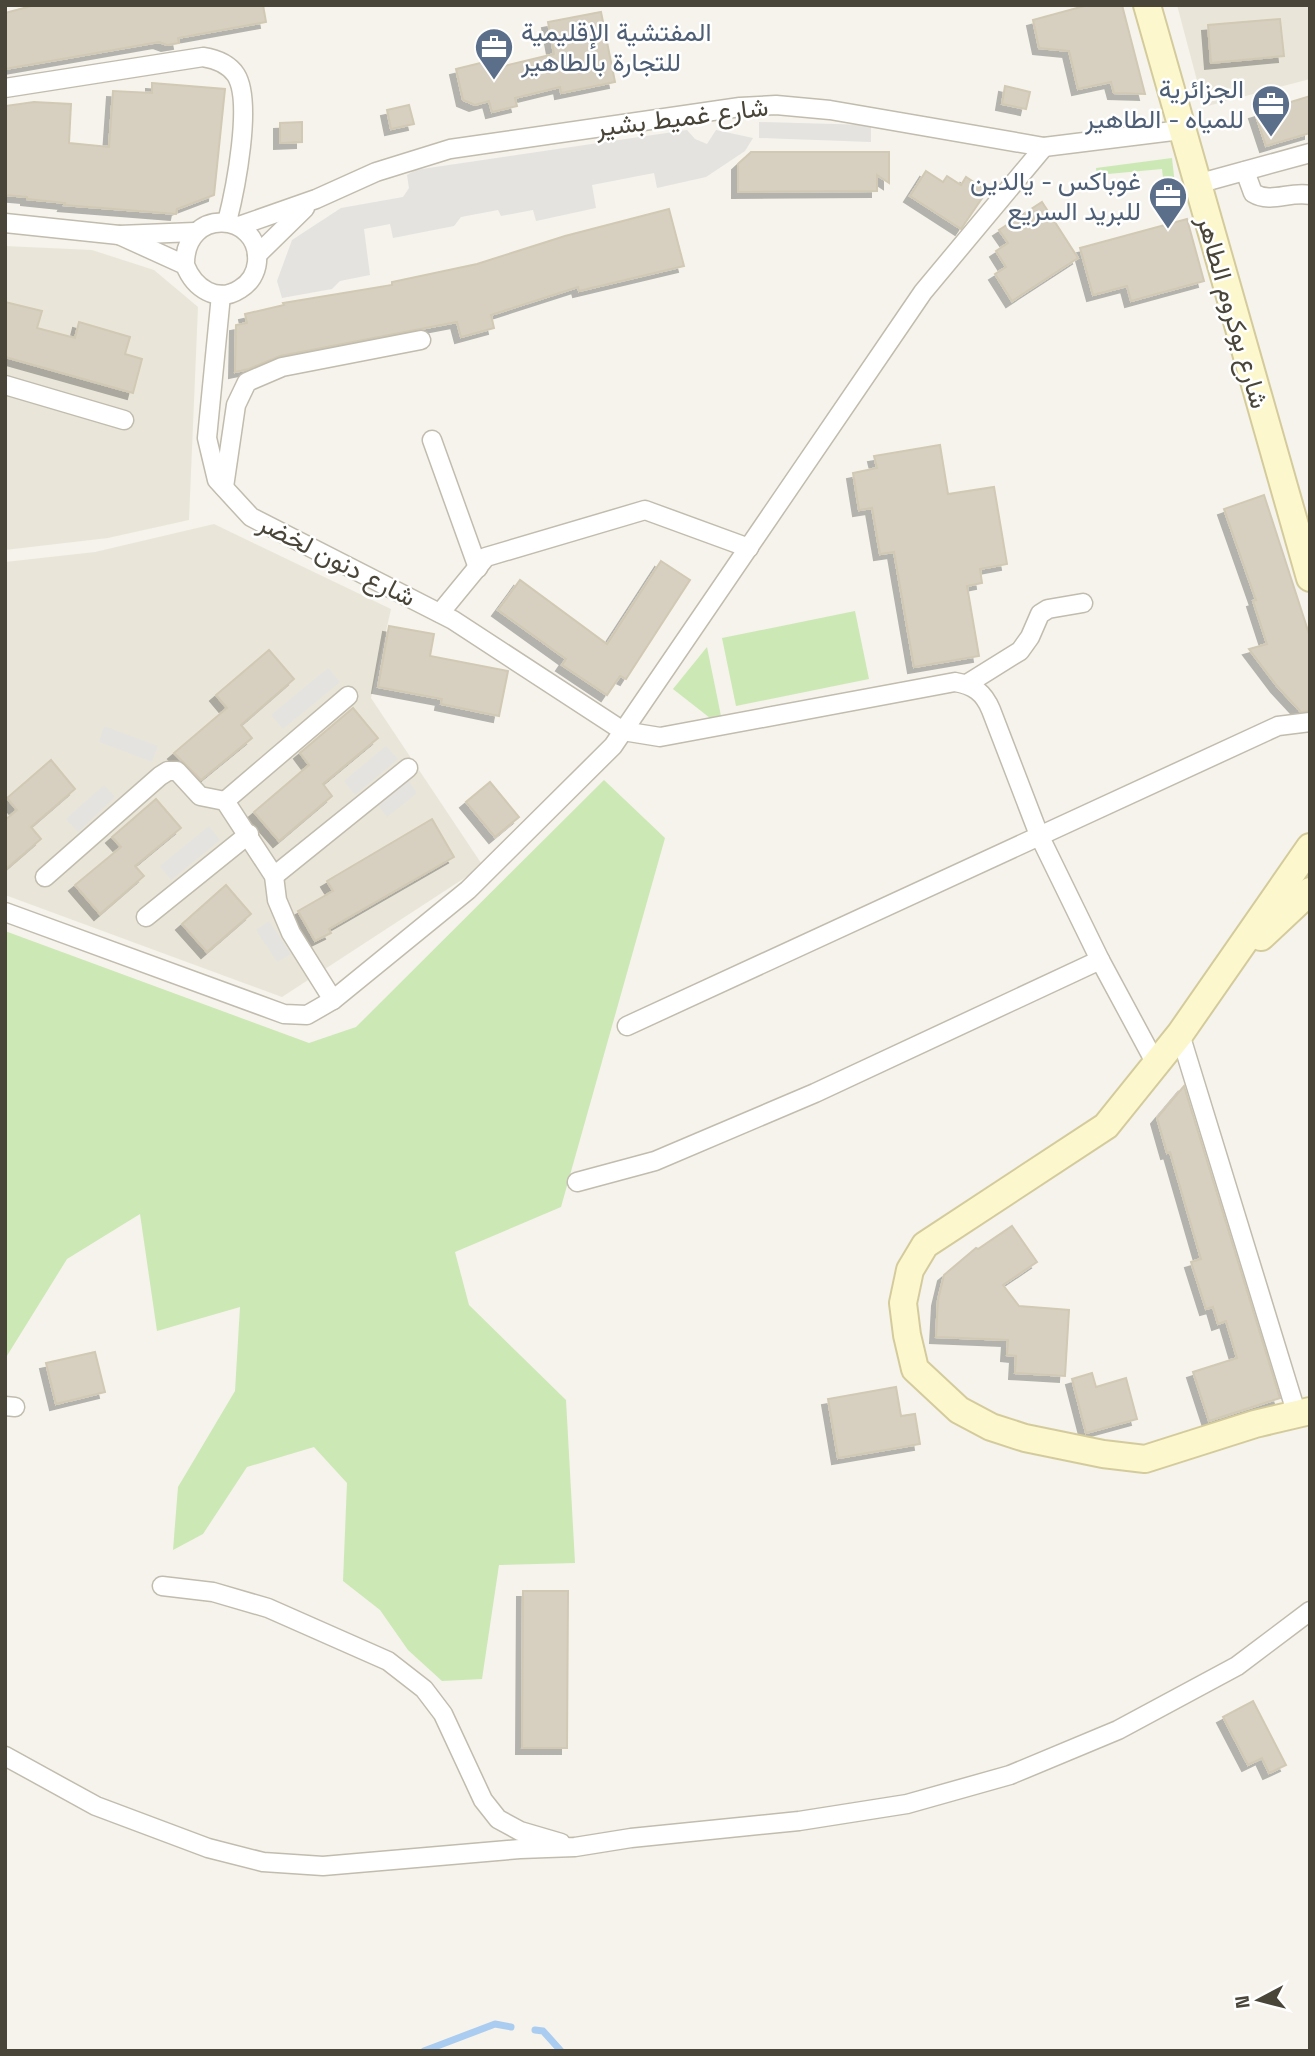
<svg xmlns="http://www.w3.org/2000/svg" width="1315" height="2056" font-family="'Space Grotesk',Vazirmatn,sans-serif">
  <defs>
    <filter id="shadow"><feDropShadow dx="-6" dy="6" stdDeviation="0" flood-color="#0004"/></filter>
  </defs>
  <rect width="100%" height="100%" fill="#f5f3eb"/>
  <g fill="#e9e6d9">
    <polygon points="1177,5 1310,5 1310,79 1204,107"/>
    <polygon points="5,246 92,250 154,270 198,307 189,520 108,538 5,550"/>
    <polygon points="214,524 391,609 371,698 483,866 282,997 5,895 5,562 95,552"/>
  </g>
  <g fill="#cce8b5">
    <polygon points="1172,158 1175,185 1164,186 1162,169 1097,175 1096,168"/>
    <polygon points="855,611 869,679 736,706 722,638"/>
    <polygon points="707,647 721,716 710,718 673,689"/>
    <polygon points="604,780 665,838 561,1207 455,1252 469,1305 566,1400 575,1563 499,1565 482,1679 442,1681 408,1650 380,1610 343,1581 347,1483 314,1447 247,1467 203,1534 173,1550 178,1487 235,1391 240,1307 157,1331 140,1214 67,1259 5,1359 5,931 309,1043 356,1027"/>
  </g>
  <g fill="#e4e3df">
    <polygon points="759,122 871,125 871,142 759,138"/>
    <polygon points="687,130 695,139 707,144 716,130 753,138 745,151 706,177 657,188 654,173 592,185 596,208 536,221 533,210 501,216 498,210 461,217 454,226 393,238 390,224 364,229 370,275 340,281 332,289 282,298 277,281 292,240 341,208 403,197 409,188 407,175 415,170"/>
    <polygon points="328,668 340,682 283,729 271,715"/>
    <polygon points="104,726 158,746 152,762 99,742"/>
    <polygon points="386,746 398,759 355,795 344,781"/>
    <polygon points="408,780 417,793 387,817 377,804"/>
    <polygon points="104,785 115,797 78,832 66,819"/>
    <polygon points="209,826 220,840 171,880 160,866"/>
    <polygon points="269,921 291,954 277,962 256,930"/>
  </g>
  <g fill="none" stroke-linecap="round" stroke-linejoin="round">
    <g stroke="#aaccf0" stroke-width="7">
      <polyline points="535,2030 543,2031 561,2051"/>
      <polyline points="424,2051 495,2024 511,2027"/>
    </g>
  </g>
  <g fill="#d7d0c1" stroke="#d1c9b4" stroke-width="2" filter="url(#shadow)">
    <polygon points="35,5 263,5 266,22 178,38 179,43 167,45 159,42 5,69 5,13"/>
    <polygon points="1088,5 1122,5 1145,94 1114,93 1111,82 1078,89 1069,51 1039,48 1033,20"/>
    <polygon points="601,12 615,82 561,93 560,87 515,98 517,106 492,112 489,101 475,105 463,100 456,69 497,59 500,67 554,54 548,22"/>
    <polygon points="1280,19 1284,56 1211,63 1208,25"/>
    <polygon points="152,83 225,89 214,195 177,209 176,214 64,205 65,203 27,199 27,197 5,195 5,106 34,102 71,104 69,143 109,147 113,91 152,93"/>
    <polygon points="1005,86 1030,92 1026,109 1002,104"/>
    <polygon points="1310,96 1310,133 1266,146 1255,113"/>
    <polygon points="409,105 414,124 391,129 387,110"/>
    <polygon points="302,122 302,142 280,143 280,123"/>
    <polygon points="751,152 889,152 889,183 877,175 877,191 738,192 738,164"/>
    <polygon points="926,171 943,182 947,176 961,185 966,177 987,191 961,229 910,196"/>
    <polygon points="1042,202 1078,258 1012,301 995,274 1006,267 996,251 1008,243 999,230"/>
    <polygon points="669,209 684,266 579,291 578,287 491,315 494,328 461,337 457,322 280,356 249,369 235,372 236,325 247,323 245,314 284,305 283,303 392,285 392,282 477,264 565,236"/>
    <polygon points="1187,219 1204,281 1131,301 1127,286 1093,295 1080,248"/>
    <polygon points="5,302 42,311 37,328 75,338 79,322 130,337 125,354 142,359 133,393 5,357"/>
    <polygon points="940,445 948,494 994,487 1007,564 980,569 982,583 967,586 979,656 914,667 894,552 880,554 872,508 859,510 853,473 877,468 874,456"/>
    <polygon points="1264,495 1310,637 1310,711 1301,712 1277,686 1249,649 1267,644 1253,601 1256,600 1224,509"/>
    <polygon points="661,561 690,580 626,679 620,676 607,695 562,665 566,659 498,610 520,580 607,644"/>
    <polygon points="389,626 434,634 430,656 508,671 499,716 441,704 442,699 378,687"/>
    <polygon points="269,650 294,679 241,725 252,738 201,780 174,753 227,708 216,695"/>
    <polygon points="353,708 378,738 323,784 332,796 279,841 254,812 309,765 300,753"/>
    <polygon points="51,760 75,789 31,827 41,839 5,870 5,820 17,810 7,798"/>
    <polygon points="490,782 519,817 495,837 466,802"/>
    <polygon points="156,799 181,828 135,866 144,876 100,914 75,885 121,847 112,837"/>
    <polygon points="432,819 454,857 329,929 331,933 315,941 298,911 333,891 327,881"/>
    <polygon points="226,885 251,914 207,952 182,924"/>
    <polygon points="1184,1086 1280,1398 1209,1421 1193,1372 1237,1358 1226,1321 1218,1324 1213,1307 1206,1309 1191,1262 1201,1259 1170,1152 1167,1153 1157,1118"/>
    <polygon points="1012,1226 1037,1262 1003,1285 1019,1306 1069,1310 1065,1376 1015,1373 1016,1356 1007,1355 1008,1340 936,1337 938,1300 944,1275 976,1248 978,1249"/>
    <polygon points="95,1352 105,1392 56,1404 46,1363"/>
    <polygon points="1092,1373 1096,1387 1126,1378 1137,1419 1086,1433 1072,1379"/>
    <polygon points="896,1387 901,1416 915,1414 920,1444 838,1458 828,1399"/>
    <polygon points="523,1591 568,1591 567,1748 522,1748"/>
    <polygon points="1253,1701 1286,1765 1269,1773 1262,1758 1248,1765 1223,1717"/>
  </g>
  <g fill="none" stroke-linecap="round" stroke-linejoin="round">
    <g stroke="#c1bcae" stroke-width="21">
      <g id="minor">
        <path d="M 5,88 L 203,57 C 216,59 228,63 236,75 C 253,102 235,191 227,222"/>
        <path d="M 1245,171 L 1253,193 C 1271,204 1289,191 1310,195"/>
        <polyline points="1197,184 1310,153"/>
        <polyline points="5,223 119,235 195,232"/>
        <polyline points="239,226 316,199 376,172 450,149 740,107 776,105 830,110 1044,147 1181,130"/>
        <path d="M 119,235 L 185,265 C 194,288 217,304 240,289 C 250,283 256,273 257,262 C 261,212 184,206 185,265"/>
        <polyline points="257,255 305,208"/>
        <path d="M 221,295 L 207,438 L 217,480 L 251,517 L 453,620 L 623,731 L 660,737 L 955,682 C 974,685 984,693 991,710 L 1039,835 L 1100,960 L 815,1093 L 655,1161 L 577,1182"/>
        <polyline points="5,385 124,420"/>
        <polyline points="432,440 478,568"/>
        <polyline points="224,487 236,405 247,382 282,367 421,340"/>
        <polyline points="440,613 486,557 645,510 749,548"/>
        <polyline points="967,684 1020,651 1030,637 1040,614 1048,609 1083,603"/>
        <polyline points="225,801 348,696"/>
        <polyline points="274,876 408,768"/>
        <polyline points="45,877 160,776 168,771 177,771 200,796 225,801 274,876 277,900 291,933 333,1000"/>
        <polyline points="5,912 284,1014 307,1015 333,1000 468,890 613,746 923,292 1044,147"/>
        <polyline points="146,917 249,834"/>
        <polyline points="1100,960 1156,1064"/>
        <polyline points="627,1026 1278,726 1310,722"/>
        <polyline points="1180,1034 1297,1415"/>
        <polyline points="5,1406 15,1407"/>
        <polyline points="162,1586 213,1592 268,1608 388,1661 424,1689 443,1714 483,1800 498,1819 520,1831 561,1843"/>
        <polyline points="5,1756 96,1806 208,1848 263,1862 323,1866 520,1849 575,1847 631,1838 799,1821 907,1804 1010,1775 1118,1730 1237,1666 1310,1611"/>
      </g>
    </g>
    <g stroke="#d4cb9c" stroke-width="30">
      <g id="secondary">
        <polyline points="1147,5 1310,578"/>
        <polyline points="1310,847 1180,1034 1106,1126 925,1245 910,1270 903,1303 907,1335 915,1369 959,1410 991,1427 1025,1438 1103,1454 1145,1459 1255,1424 1310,1411"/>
        <polyline points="1261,937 1310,891"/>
      </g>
    </g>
    <use href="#minor" stroke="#fff" stroke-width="18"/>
    <use href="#secondary" stroke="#fdf7cd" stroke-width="26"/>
  </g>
  <defs>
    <g id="office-pin" transform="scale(2.0125)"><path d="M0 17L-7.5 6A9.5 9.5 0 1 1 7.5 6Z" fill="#5c6f8a" stroke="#fff"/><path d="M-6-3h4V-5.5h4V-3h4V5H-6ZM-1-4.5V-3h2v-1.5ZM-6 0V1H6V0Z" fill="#fff"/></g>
  </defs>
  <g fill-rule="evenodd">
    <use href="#office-pin" x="494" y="47"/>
    <use href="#office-pin" x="1271" y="104"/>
    <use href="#office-pin" x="1168" y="196"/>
  </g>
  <g text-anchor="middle" stroke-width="5" stroke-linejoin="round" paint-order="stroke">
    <g font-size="26" fill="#4e5e75" stroke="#fff" text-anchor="end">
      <text x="521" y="41" text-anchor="start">المفتشية الإقليمية<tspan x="521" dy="30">للتجارة بالطاهير</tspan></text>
      <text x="1244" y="98">الجزائرية<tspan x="1244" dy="30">للمياه - الطاهير</tspan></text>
      <text x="1141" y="190">غوباكس - يالدين<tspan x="1141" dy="30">للبريد السريع</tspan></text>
    </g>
    <g font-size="26" fill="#494539" stroke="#fff">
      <text transform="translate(682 117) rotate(-7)" y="9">شارع غميط بشير</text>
      <text transform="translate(1233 312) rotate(74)" y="9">شارع بوكروم الطاهر</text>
      <text transform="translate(337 560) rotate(27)" y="9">شارع دنون لخضر</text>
    </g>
  </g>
  <rect width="1315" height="2056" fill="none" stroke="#494539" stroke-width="14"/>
  <g transform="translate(1259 2000) rotate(263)" stroke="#ffffff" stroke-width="5" paint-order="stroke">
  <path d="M0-5L12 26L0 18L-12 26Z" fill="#494539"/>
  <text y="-10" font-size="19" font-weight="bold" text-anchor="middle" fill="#494539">N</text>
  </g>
</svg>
